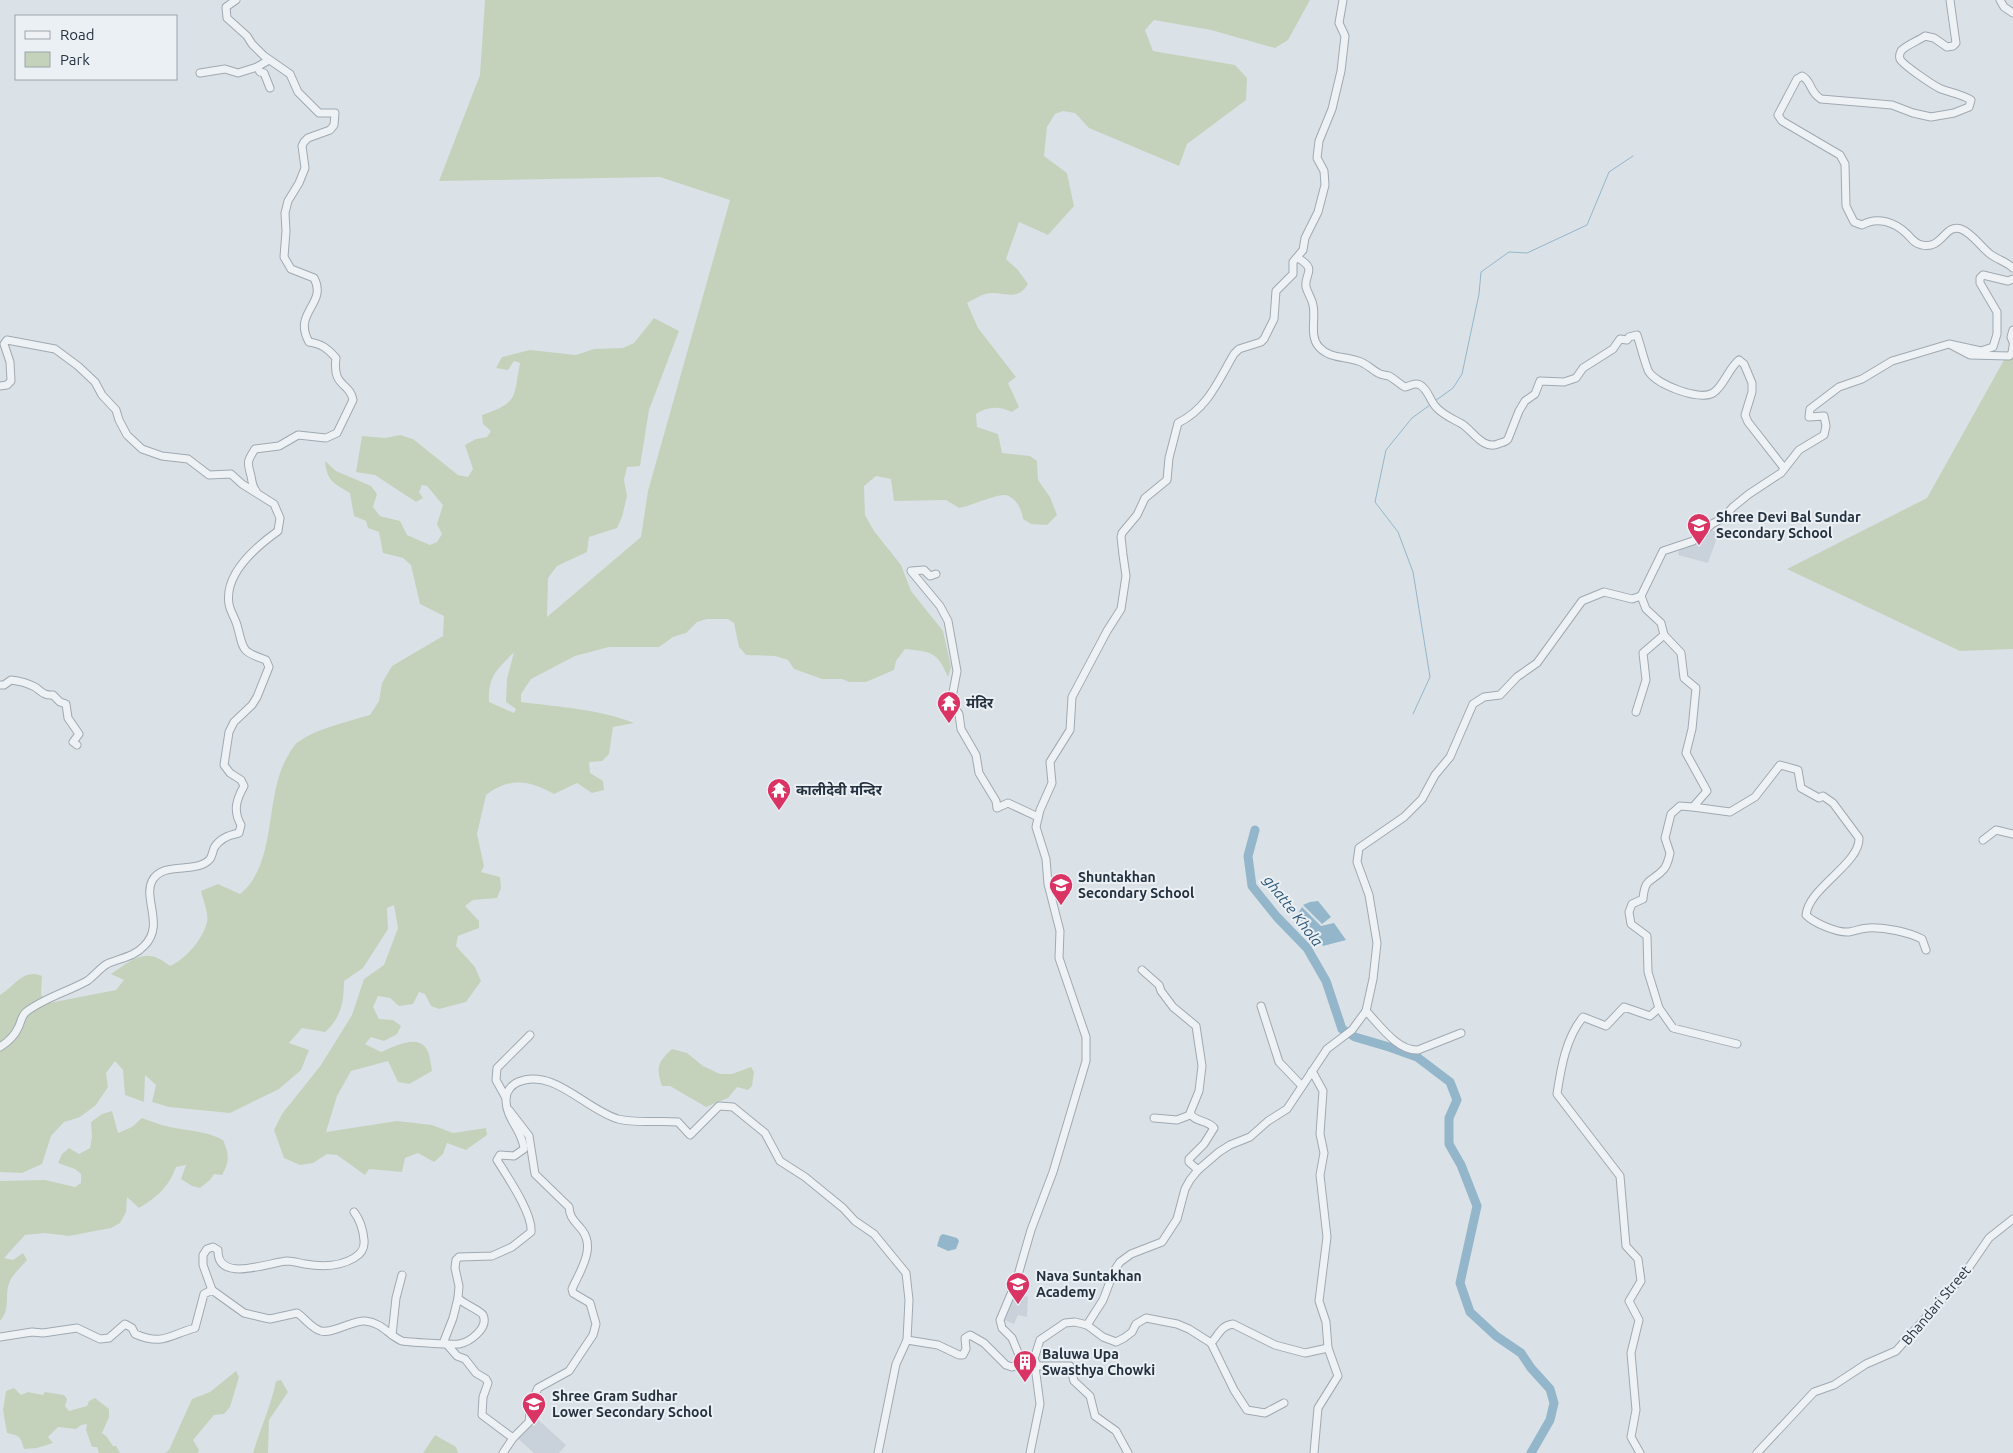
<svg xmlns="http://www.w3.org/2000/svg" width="2013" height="1453" font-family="Ubuntu,'Noto Sans Devanagari',sans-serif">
  <rect width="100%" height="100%" fill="#dbe2e7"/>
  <g fill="#c9d1da">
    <polygon points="1709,530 1719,532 1708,563 1678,555 1680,547 1695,544"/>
    <polygon points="1014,1292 1028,1297 1027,1317 1018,1315 1014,1324 1002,1319"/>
    <polygon points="533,1415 566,1445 559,1453 534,1453 515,1436"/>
  </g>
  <g fill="#c4d2bc" fill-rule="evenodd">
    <path d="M 485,0 L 1310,0 L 1288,40 L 1275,48 L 1211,30 L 1154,20 L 1145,30 L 1153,51 L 1235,65 L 1247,78 L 1246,100 L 1187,144 L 1179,166 L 1089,128 L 1075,113 L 1063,111 L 1055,114 L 1047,127 L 1044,156 L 1067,173 L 1074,206 L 1048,235 L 1019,222 L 1006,259 L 1018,270 L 1028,284 C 1016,304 1002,289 985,294 C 979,296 973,300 967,303 L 978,328 L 1016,377 L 1008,383 L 1019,407 L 1012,412 C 999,406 988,406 976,414 L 977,427 L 998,434 L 1002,453 L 1030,456 L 1037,461 L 1038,480 L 1050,497 L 1057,515 L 1047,525 L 1031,524 L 1023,519 C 1022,510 1016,497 1005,495 C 997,494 970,506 959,508 L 946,500 L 894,501 L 891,479 L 876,476 L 864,486 L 865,515 L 874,531 L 901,565 L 911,591 L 943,631 L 951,667 L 948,677 C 937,651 931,652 905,649 L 896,661 L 894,670 L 866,682 L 849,682 L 842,679 L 822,679 L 794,669 L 788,660 L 775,656 L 746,655 L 739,647 L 734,623 L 728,619 L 707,619 L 697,622 L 686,633 L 673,637 L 659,647 L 609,647 L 575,656 L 531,679 L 521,694 L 521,702 C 559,707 599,709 634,723 L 613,727 L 609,754 L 602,761 L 589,762 L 590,773 L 603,781 L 604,790 L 592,793 L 577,783 L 554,794 C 529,780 510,777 486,795 L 477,834 L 484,866 L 481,872 L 500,877 L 501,888 L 497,898 L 473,900 L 465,906 L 479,921 L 479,928 L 458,936 L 456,946 L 475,967 L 481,981 L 466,1002 L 439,1009 L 431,1006 L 425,994 L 419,992 L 413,1004 L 399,1006 L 390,998 L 378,996 L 373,1007 L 379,1019 L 393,1020 L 401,1026 L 397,1034 L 384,1041 L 371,1037 L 365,1044 L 381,1052 C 393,1047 416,1034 426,1048 C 430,1053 431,1065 432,1071 L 409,1084 L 398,1082 L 388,1061 L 351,1071 L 337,1096 L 326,1132 L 397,1121 L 432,1125 L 453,1133 L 486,1128 L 487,1135 L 466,1150 L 447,1143 L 443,1154 L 434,1162 L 418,1153 L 405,1158 L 402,1172 L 369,1169 L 365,1175 L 337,1155 L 327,1154 L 313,1163 L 300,1165 L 284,1158 L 274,1130 L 282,1114 L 321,1065 L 352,1015 L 364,979 L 384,965 L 398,928 L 394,905 L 387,908 L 388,929 L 363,968 L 344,981 C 344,1002 341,1018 325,1032 L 302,1028 L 289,1043 L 309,1050 L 301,1070 L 279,1089 L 230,1113 L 169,1107 L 152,1102 L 156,1085 L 145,1075 L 144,1102 L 125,1095 L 123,1070 L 115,1061 L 106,1073 L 108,1087 L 96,1105 L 80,1117 L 64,1122 L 51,1136 L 42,1164 L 22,1173 L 0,1172 L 0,995 C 14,987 23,968 42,976 L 41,995 L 49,1003 L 116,990 L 124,980 L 111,974 C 134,959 145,946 170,966 C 186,959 203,939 207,922 C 209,914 203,900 201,891 L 218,884 L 240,894 C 279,862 263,794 289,754 C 291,750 294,745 298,742 C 318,728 346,722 370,715 L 379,701 L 382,683 L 392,666 L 443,636 L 444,616 L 420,604 L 411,565 L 403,558 L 383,553 L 379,532 L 368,528 L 366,521 L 354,516 L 350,493 C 333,483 327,481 325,461 L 336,471 L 371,486 L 377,494 L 373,507 L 380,516 L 400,521 L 407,535 L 430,545 L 437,542 L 442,534 L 437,524 L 443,505 L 427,486 L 422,485 L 419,492 L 423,498 L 416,502 L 375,475 L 356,472 L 362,436 L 385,438 L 400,435 L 413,439 L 458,475 L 468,477 L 473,469 L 465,445 L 476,439 L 487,437 L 491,431 L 483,424 L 482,415 C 519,402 513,399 520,363 L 514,361 L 508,370 L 496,368 L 502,357 L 530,350 L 576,355 L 594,349 L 623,348 L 634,343 L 654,318 L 679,331 L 649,410 L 640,466 L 627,467 L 624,480 L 627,496 L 622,517 L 617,528 L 589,537 L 587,552 L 557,566 L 548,578 L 547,617 L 641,537 L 648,491 L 730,200 L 660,177 L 439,181 L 480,75 ZM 514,652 L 507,679 L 506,702 L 516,709 L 514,713 L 489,702 C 488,675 497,670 514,652 Z"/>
    <polygon points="2013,344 2013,649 1960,651 1787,569 1927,498"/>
    <path d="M 672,1049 L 687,1053 L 703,1066 L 720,1074 L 732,1074 L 751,1067 L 754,1072 L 752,1086 L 748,1090 L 737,1087 L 728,1098 L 706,1107 L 670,1086 L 662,1086 C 656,1067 657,1063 672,1049 Z"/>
    <path d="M 112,1111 L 118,1133 L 132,1127 L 142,1118 C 155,1123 167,1127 181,1129 C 198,1132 207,1132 223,1140 C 229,1154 230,1161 222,1175 L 214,1174 L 210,1180 L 200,1188 L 192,1186 L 181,1179 L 186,1165 L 176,1167 C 169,1187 157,1197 139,1208 L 127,1197 L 126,1212 L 120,1223 L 111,1228 L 69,1236 L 45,1233 L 25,1235 L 4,1258 L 13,1260 L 23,1253 L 27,1260 C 22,1266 15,1272 11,1279 C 3,1293 12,1308 0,1321 L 0,1181 L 45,1180 L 75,1187 L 81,1183 L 81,1174 L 75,1169 L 58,1163 L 62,1154 L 69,1148 L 79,1154 L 90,1148 L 92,1137 L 91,1122 L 102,1114 Z"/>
    <polygon points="236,1371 239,1377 230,1407 224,1414 214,1415 193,1440 199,1450 198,1453 165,1453 169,1450 192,1399 210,1392"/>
    <path d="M 281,1380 L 288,1392 L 269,1420 L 268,1453 L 253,1453 C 260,1429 271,1406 276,1381 Z"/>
    <path d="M 14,1388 L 21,1395 L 28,1392 L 43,1395 L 45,1392 L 64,1395 L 67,1399 L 65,1406 L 69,1411 L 87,1406 L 89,1401 L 95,1398 L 109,1409 L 109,1417 L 102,1433 L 107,1437 L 113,1446 L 116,1446 L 120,1453 L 99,1453 L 97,1447 L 92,1447 L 86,1430 L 87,1424 L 81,1425 L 76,1429 L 58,1427 L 48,1437 L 53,1443 L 37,1448 L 24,1449 C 20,1435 19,1436 7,1433 L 3,1410 L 6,1391 Z"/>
    <polygon points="435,1435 456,1447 458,1453 423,1453"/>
  </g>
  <g fill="#93b6cb">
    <polygon points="1318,901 1331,917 1322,924 1303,905 1310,902"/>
    <polygon points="1302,907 1321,926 1334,923 1346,940 1323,946 1317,935 1313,936 1305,930 1298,914"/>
    <polygon points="943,1234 957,1238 959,1241 956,1249 948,1251 937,1246 940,1236"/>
  </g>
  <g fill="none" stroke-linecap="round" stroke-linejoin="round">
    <g stroke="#93b6cb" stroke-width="1">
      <polyline points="1435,401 1453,388 1462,374 1479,294 1481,272 1509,252 1527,253 1587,225 1609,172 1633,156"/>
      <polyline points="1413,714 1430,677 1413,572 1398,532 1375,502 1386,450 1412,418 1430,405"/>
    </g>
    <polyline stroke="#93b6cb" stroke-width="9" points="1255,830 1248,856 1252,886 1277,917 1307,948 1326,981 1342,1029 1355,1037 1389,1047 1417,1057 1450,1082 1457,1100 1449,1118 1449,1144 1461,1165 1477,1206 1460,1283 1470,1312 1496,1336 1521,1353 1531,1368 1550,1389 1554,1403 1550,1420 1531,1453"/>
    <g stroke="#a0a9b1" stroke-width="9">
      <g id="minor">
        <path d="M 236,0 L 226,7 L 227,18 L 247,36 L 252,44 L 264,56 L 290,74 L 298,92 L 319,113 L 335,113 L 334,125 L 330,130 L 308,138 L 304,142 L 302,146 L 305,168 L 299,183 L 288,201 L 285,213 L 286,231 L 284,257 L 291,269 L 314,278 C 328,304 292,312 309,342 C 322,344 327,348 336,358 C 332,388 350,382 353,400 L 337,433 L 326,438 L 298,435 L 279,446 L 255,449 C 247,461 247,462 251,476 C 252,481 252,486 256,491"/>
        <path d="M 1950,0 L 1956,43 L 1953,46 L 1947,47 L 1934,38 L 1925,36 C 1918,41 1906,45 1901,51 C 1900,53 1899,56 1900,59 C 1903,65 1934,86 1941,89 C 1952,93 1961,94 1971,100 L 1969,107 L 1954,113 L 1931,117 L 1913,113 L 1892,105 L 1821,99 C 1809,92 1812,81 1802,76 L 1797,79 L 1778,115 L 1782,121 L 1840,155 L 1845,164 L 1846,206 L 1854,222 L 1862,225 C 1877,216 1895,222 1907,234 C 1912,239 1915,244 1922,245 C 1942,250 1945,223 1961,229 C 1972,233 1981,247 1990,254 C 1998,260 2007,262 2013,268"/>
        <polyline points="2000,0 2004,7 2013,13"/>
        <polyline points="269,60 257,67 260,72 264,73 270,88"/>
        <polyline points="200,73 225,69 238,73 257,67"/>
        <path d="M 1298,258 C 1318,270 1304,273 1306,287 C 1308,294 1312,299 1313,305 C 1316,318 1309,336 1319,347 C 1330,359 1344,356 1358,361 C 1366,363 1371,369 1378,373 C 1381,375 1385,375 1389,376 C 1395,379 1399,384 1405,387 C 1411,386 1414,382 1420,385 C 1428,389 1430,401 1436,407 C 1443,415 1453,419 1462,424 C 1473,431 1483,450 1498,444 C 1502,442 1505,443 1508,439 L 1519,411 L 1525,401 L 1535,394 L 1540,381 L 1564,382 L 1576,378 L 1583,368 L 1613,349 L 1620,339 L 1627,340 L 1629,337 L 1637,335 C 1640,343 1646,368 1649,372 C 1658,385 1699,401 1713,393 C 1724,386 1728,369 1739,360 L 1744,364 L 1752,383 L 1752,392 L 1745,415 L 1748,422 L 1784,468"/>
        <polyline points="2013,330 2011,337 2013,342"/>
        <polyline points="1951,345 1970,355 2009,356 2012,353 2013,346"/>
        <path d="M 0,386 L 7,385 L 11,381 L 10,362 L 4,344 L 7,340 L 55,349 L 78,366 L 95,382 L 102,395 L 116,410 L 119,420 L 127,435 L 142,449 L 162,456 L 188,459 L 209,475 L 231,474 L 242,484 L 274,504 L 280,518 L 278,531 C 257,546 224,574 229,604 C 230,611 235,618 237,625 C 244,650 240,651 266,660 L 269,667 L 257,697 L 252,705 L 234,722 L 229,732 L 224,765 L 230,773 L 241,780 L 244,786 C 236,800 233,811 241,825 L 239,833 C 229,835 219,839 214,848 C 213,851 212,856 210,859 C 196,875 163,860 152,881 C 143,899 165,926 144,946 C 134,957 120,958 107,964 C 100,968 94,976 87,981 C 67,992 44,998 26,1012 C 21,1016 21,1023 18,1028 C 14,1037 8,1042 0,1047"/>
        <polyline points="936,574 930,576 924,570 911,571 940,606 948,621 957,671 951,703 959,714 961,729 976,755 979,773 996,801 997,808 1008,803 1038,817"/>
        <path d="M 1641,596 L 1646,609 L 1661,623 L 1664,635 L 1681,653 L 1684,678 L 1696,688 L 1692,729 L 1686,753 L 1707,791 L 1693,807 L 1680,806 L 1671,814 L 1665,838 L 1670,853 C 1669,858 1667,865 1664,869 C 1652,883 1645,876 1643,899 L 1632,904 L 1629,912 L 1631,924 L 1647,936 L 1648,972 L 1659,1008 L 1673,1028 L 1737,1044"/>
        <path d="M 0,685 L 4,685 L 11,680 C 20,681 27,683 35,687 C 41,691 44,696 53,695 L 60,702 L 66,704 L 68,718 L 79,734 L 73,742 L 77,745"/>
        <polyline points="1636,712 1646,680 1643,653 1664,635"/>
        <path d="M 1693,807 L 1730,812 L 1755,797 L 1780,765 L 1798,770 L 1801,788 L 1819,798 L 1823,796 L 1833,803 L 1859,838 C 1860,864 1809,887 1806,915 C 1814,923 1837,933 1849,932 C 1856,931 1862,928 1868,928 C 1885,927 1908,932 1922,939 L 1926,950"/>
        <polyline points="1983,840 1996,830 2013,834"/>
        <path d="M 1142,970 L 1159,985 L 1161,991 L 1173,1007 L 1196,1026 L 1202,1066 L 1199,1091 L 1190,1113 C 1194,1122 1208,1120 1214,1128 L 1204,1144 L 1189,1159 L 1189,1162 L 1198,1170"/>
        <polyline points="1261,1006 1279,1062 1302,1086"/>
        <path d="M 1366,1011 C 1379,1024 1397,1051 1418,1050 L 1461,1033"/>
        <polyline points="1312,1071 1323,1091 1320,1134 1324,1153 1320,1175 1327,1237 1319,1301 1326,1322 1328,1348 1338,1376 1318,1408 1314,1453"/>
        <polyline points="506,1098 496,1080 497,1068 530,1035"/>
        <polyline points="1154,1118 1177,1120 1190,1115"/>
        <path d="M 212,1290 L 203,1265 L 203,1255 L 207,1249 L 213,1247 L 218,1250 C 217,1284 270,1262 287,1261 C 293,1261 299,1263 305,1264 C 322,1267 339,1267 354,1258 C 361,1254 365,1249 364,1240 C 363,1229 361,1221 354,1212"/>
        <polyline points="458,1298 453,1318 444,1341 457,1356 465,1359 476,1373 486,1379 488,1383 483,1397 482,1415 513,1438"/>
        <polyline points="1087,1325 1103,1337 1116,1342 1124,1338 1132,1332 1136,1324 1146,1318 1177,1324 1189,1329 1211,1343 1234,1390 1247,1410 1265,1413 1284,1403"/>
        <polyline points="392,1335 396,1298 402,1275"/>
        <path d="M 0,1337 L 32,1332 L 43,1333 L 77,1328 L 100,1339 L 109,1338 L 125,1324 L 132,1328 L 135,1334 C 163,1346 169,1335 195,1328 L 204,1294 L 212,1290 L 244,1313 L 265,1318 L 270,1319 L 297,1313 C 305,1318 311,1328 321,1331 C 333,1334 353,1320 365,1321 C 383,1323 388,1335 402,1341 C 405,1342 456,1345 459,1344 C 470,1342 489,1328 483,1315 C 480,1310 463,1304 458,1298 L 459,1286 L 455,1268 L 456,1260 L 459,1257 L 492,1256 L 512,1247 L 531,1232 C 533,1214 507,1176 497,1160 L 500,1155 L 514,1156 L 524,1149 C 523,1131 505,1118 506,1099 C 506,1092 511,1085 518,1082 C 553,1067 586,1110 618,1119 C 638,1124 658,1120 678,1122 L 690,1135 L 719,1106 L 733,1107 L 765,1133 L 780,1161 L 805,1177 L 843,1208 L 855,1221 L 874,1234 L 906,1273 L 909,1300 L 907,1340"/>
        <path d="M 1211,1343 C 1219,1335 1220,1326 1233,1324 L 1275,1345 L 1305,1353 L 1328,1348"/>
        <path d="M 1021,1360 L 1012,1338 L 1002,1328 L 1000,1320 L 1016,1282 L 1031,1230 L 1053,1172 L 1086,1061 L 1086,1037 L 1059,958 L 1060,931 L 1048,884 L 1046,859 L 1036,827 L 1040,810 L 1052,783 L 1050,762 L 1070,730 L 1072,697 L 1107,631 L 1121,609 L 1126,576 L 1123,555 L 1121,537 L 1122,533 L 1137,515 L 1145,498 L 1167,480 L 1169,458 L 1178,423 C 1208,408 1218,381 1234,354 L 1239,349 L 1261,342 L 1264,339 L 1274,319 L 1276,291 L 1293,274 L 1293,262 L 1303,250 L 1305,238 L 1318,212 L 1325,185 L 1324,171 L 1317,158 L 1319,141 L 1332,109 L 1341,71 L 1345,36 L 1339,23 L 1343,0"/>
        <polyline points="1034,1360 1038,1366 1070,1366 1074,1381 1090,1396 1095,1416 1116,1431 1128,1453"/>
        <path d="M 503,1453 L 513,1438 L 529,1422 L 531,1404 L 538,1388 L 569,1371 L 593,1335 L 596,1324 L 590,1303 L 573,1293 L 572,1289 C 580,1271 596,1248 582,1230 C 575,1221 570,1219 569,1207 L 535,1174 L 529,1136 L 509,1110"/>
        <polyline points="878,1453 896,1364 907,1340 938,1345 959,1355 963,1355 966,1349 965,1338 970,1335 984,1343 1006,1365 1012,1367 1017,1365 1021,1360 1034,1359"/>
        <polyline points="1030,1453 1040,1404 1034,1359 1040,1340 1065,1323 1075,1322 1087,1325 1103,1300 1114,1271 1120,1262 1131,1254 1162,1242 1177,1219 1185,1189 1190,1180 1198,1170 1219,1152 1230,1145 1250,1137 1268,1121 1287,1109 1327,1049 1352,1030 1366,1011 1373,979 1377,943 1369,895 1357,862 1359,848 1404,817 1422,799 1435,775 1450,757 1473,704 1484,697 1500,695 1517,677 1537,663 1582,601 1604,592 1632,599 1641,596 1663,551 1693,541 1712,524 1723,518 1733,507 1749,494 1781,473 1799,450 1824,435 1826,426 1824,416 1809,417 1810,409 1839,387 1862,379 1892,361 1949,344 1981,351 1993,347 1997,334 1997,312 1980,283 1980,278 1983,275 2008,281 2013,279"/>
        <path d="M 1640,1453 L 1631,1437 L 1636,1410 L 1631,1353 L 1639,1320 L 1629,1301 L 1641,1281 L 1638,1259 L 1626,1246 L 1620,1176 L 1557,1094 C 1561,1067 1566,1038 1583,1017 L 1606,1026 L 1624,1007 L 1650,1016 L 1659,1008"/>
        <polyline points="1757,1453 1814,1392 1834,1385 1866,1364 1896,1351 1963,1276 1989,1238 2013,1219"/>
      </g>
    </g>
    <use href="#minor" stroke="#eef2f5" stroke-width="7"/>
  </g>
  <defs>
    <g id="school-pin" transform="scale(1.25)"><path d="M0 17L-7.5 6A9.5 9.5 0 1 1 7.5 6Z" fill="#d93463" stroke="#ebf0f5"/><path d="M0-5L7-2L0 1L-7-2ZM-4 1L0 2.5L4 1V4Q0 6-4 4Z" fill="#fff"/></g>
    <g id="temple-pin" transform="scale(1.25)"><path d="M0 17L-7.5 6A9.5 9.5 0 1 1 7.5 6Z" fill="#d93463" stroke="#ebf0f5"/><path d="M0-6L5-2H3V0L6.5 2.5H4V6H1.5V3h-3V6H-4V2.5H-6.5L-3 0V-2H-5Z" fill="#fff"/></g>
    <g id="building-pin" transform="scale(1.25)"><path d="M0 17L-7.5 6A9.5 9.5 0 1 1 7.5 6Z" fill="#d93463" stroke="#ebf0f5"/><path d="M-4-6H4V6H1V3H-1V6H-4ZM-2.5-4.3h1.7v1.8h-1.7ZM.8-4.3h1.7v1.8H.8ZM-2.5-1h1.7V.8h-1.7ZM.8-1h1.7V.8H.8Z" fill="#fff"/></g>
  </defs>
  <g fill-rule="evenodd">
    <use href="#school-pin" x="1699" y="525"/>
    <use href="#temple-pin" x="949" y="703"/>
    <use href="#temple-pin" x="779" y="790"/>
    <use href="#school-pin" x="1061" y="885"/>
    <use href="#school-pin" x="1018" y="1284"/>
    <use href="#building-pin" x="1025" y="1362"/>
    <use href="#school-pin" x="534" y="1404"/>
  </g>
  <g text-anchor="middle" stroke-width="4" stroke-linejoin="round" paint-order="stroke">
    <g font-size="14" font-weight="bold" fill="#24313f" stroke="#ebf0f5" text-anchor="start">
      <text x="1716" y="522">Shree Devi Bal Sundar<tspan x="1716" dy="16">Secondary School</tspan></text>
      <text x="966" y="708">मंदिर</text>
      <text x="796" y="795">कालीदेवी मन्दिर</text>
      <text x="1078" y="882">Shuntakhan<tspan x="1078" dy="16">Secondary School</tspan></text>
      <text x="1036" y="1281">Nava Suntakhan<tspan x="1036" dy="16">Academy</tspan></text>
      <text x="1042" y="1359">Baluwa Upa<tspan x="1042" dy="16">Swasthya Chowki</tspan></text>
      <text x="552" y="1401">Shree Gram Sudhar<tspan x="552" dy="16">Lower Secondary School</tspan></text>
    </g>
    <g font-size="14" fill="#24313f" stroke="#ebf0f5">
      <text transform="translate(1936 1305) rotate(-50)" y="5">Bhandari Street</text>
    </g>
    <g font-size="15" font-style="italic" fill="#2b5776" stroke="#ebf0f5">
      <text transform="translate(1293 911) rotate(52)" y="5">ghatte Khola</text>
    </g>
  </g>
  <rect x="15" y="15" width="162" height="65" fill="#ebf0f5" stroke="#9ba4ac"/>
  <rect x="25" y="31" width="25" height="8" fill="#eef2f5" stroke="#9ba4ac"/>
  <text x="60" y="40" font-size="15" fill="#24313f">Road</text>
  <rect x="25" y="52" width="25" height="15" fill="#c4d2bc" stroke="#9ba4ac"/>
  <text x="60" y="65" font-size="15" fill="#24313f">Park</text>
</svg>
